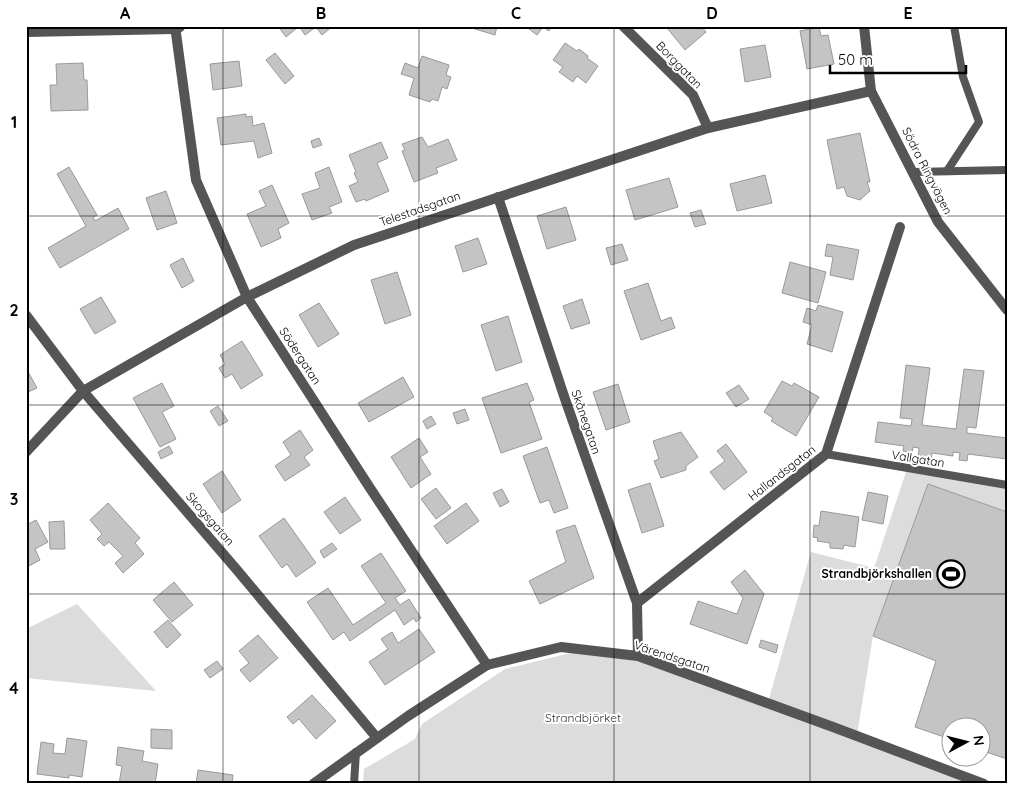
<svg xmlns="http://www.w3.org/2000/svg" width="1033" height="810" font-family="Quicksand,sans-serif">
  <rect width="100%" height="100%" fill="#fff"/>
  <g fill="#dcdcdc">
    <polygon points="907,469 1007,485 1007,512 928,484 873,636 857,735 991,784 363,784 364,769 415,739 422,724 505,669 579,651 634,658 768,702 811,552 874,568"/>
    <polygon points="77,604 156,691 26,678 26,629"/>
  </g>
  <g fill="#c4c4c4" stroke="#999">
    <polygon points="278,26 295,26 297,28 286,37"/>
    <polygon points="299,26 333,26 322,35 316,27 305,35"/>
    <polygon points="476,26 497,26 495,35 475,29"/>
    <polygon points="525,26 552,26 549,31 543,27 537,35"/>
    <polygon points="668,26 701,26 706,32 685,50 667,28"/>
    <polygon points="819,27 821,36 828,35 834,64 807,69 800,31"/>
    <polygon points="565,43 577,51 579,49 588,56 587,58 598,66 586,83 577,76 573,82 559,72 563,67 553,60"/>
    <polygon points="765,45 771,77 745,82 740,49"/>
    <polygon points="275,53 294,76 285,84 266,60"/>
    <polygon points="422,56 449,65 446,75 451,77 447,89 442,87 438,101 432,99 430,102 409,95 414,78 401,74 405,63 418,68"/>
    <polygon points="239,61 242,86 213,90 210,64"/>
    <polygon points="83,63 84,80 87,80 88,110 51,111 50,85 57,85 56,64"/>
    <polygon points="246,114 246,117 252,116 253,126 264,123 272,153 258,158 254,141 221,145 217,118"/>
    <polygon points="860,133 870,182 867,182 870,191 860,200 847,196 844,187 837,189 827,140"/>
    <polygon points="422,137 428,147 448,139 457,160 436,168 438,173 414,182 402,151 405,150 402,144"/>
    <polygon points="319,138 322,145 313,148 311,141"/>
    <polygon points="381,142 388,158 377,163 389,191 366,201 365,199 356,202 349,186 358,182 354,173 356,172 349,155"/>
    <polygon points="69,167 97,215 93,217 95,221 118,208 129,229 60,268 48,248 86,226 57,174"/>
    <polygon points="329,167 342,202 329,207 332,213 312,220 302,194 320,188 315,173"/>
    <polygon points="765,175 772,203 737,211 730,184"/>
    <polygon points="669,178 678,207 635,220 626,190"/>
    <polygon points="272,185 289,223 278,229 281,238 261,247 247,214 266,206 259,191"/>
    <polygon points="166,191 177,223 157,230 146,198"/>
    <polygon points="566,207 576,240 547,249 537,216"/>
    <polygon points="701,210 706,224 695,227 690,213"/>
    <polygon points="478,238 487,264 463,272 455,246"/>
    <polygon points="622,244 628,260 611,265 606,248"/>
    <polygon points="827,244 859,250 853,280 830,275 833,257 825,256"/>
    <polygon points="183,258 194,281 182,288 170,265"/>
    <polygon points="790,262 826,272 818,303 782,293"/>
    <polygon points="397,272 411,315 385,324 371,280"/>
    <polygon points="648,283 661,321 671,317 675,328 641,340 624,291"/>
    <polygon points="101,297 116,322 95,334 80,309"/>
    <polygon points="582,299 590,323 571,329 563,306"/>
    <polygon points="319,303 339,334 318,347 299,315"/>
    <polygon points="818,305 843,312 832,352 807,344 812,325 803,322 807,308 816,311"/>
    <polygon points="508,316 522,362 496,371 481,325"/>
    <polygon points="242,341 263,375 241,389 232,374 225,378 219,368 225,364 220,355"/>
    <polygon points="906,365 930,368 922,425 956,429 964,369 984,371 976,428 967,427 967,433 1007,438 1007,459 968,454 967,461 959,460 960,453 953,452 953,456 932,453 931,461 918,459 919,448 913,447 912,453 903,451 904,446 875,442 878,422 911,426 912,419 900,418"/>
    <polygon points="26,368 37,388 26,393"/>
    <polygon points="403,377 414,397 369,422 358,403"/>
    <polygon points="782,381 792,386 794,383 819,397 796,436 771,421 773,418 764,412"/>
    <polygon points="162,383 174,406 162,412 176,439 160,447 133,398"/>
    <polygon points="527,383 534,400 529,402 542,439 501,453 482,398"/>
    <polygon points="618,384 630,422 606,430 593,392"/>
    <polygon points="739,385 749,399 736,407 726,393"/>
    <polygon points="218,406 228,421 219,426 210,411"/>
    <polygon points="465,409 469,420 457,424 453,413"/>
    <polygon points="431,416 436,424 427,429 423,421"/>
    <polygon points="300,430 313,450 304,457 310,465 285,481 275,466 291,455 283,442"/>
    <polygon points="681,432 698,457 686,466 686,470 661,478 654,461 659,459 653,441"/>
    <polygon points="419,438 428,452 420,457 431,474 411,488 391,457"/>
    <polygon points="726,444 747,472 724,490 710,472 725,461 717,451"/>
    <polygon points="169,446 173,453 161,459 158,452"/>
    <polygon points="547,447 568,508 554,513 549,500 540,503 523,456"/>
    <polygon points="222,471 241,500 222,513 203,484"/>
    <polygon points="650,483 664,526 642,533 628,490"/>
    <polygon points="928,484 1007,512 1007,759 980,750 980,728 950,728 950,739 915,727 936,661 873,636"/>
    <polygon points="436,488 451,508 436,519 421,499"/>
    <polygon points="502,489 509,502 500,507 493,493"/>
    <polygon points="868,492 888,496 883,524 862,520"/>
    <polygon points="345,497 361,520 340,534 324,512"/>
    <polygon points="108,503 140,538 135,543 144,554 123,573 115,563 123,556 109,542 104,546 97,539 102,534 90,520"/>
    <polygon points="466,503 479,521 447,544 434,526"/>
    <polygon points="821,511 859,517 855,547 844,545 843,549 830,548 830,543 817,541 818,538 813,537 814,525 819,526"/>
    <polygon points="284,518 316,563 296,577 287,564 282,568 259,536"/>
    <polygon points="36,520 48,542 35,549 40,560 27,567 26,525"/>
    <polygon points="64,521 65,549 50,549 49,522"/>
    <polygon points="575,525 594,578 540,604 529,581 566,562 556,531"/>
    <polygon points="332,543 337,549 324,558 320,551"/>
    <polygon points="381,553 406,591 395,598 400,605 409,599 421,618 416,622 414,618 404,625 395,610 350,641 344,632 333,640 307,602 328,588 353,625 386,603 361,566"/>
    <polygon points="745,570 764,594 747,644 690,624 698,601 737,614 743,598 731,582"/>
    <polygon points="174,582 193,605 172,622 153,600"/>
    <polygon points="168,620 181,635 167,648 154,632"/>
    <polygon points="419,629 435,652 385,685 369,662 388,649 381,639 392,632 398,643"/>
    <polygon points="258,635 278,658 250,682 240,670 249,663 239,651"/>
    <polygon points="761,640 778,645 776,653 759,647"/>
    <polygon points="217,661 223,669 210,678 204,670"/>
    <polygon points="312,695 336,721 316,739 299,719 293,724 287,717"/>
    <polygon points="151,729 172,730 172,749 151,748"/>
    <polygon points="67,738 87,741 82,777 69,775 69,778 37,774 41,742 54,744 53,753 65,754"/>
    <polygon points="118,747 144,751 142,761 158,764 155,784 119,784 122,766 116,765"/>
    <polygon points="198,770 233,775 232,784 196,784"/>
  </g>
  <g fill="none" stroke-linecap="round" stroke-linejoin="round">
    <g stroke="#555" stroke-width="8">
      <polyline points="947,171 979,122 963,77 954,26"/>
      <polyline points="913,172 1007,170"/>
      <polyline points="826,454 1007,485"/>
      <polyline points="354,784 356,752"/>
    </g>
    <g stroke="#555" stroke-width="10">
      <polyline points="175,26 196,180 247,297 368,485 487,665"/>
      <polyline points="623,26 693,95 708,128"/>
      <polyline points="864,26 871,91 938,222 1007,310"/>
      <polyline points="26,32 175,29 180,27"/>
      <polyline points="498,197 565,399 637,603 638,656"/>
      <polyline points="26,315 83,391 237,570 377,738"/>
      <polyline points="26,452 83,391 247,297 354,245 708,128 871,91"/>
      <polyline points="637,603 826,454 900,227"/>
      <polyline points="313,784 408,716 487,665 561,647 638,656 833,727 984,784"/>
    </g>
  </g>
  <path fill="none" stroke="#000" stroke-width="1" stroke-opacity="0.55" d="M 223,26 L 223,784M 419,26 L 419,784M 614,26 L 614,784M 810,26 L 810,784M 26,216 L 1007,216M 26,405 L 1007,405M 26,594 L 1007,594"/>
  <defs>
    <g id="stadium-ring" transform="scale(1.4375)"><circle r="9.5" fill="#fff" stroke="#000" stroke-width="1.5"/><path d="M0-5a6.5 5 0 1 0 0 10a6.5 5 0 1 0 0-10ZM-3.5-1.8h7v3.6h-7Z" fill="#000"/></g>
  </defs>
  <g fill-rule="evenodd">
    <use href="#stadium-ring" x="951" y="574"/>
  </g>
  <g text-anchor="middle" stroke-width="4" stroke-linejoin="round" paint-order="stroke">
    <g font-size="12" fill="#000" stroke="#fff">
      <text transform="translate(679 65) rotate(46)" y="4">Borggatan</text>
      <text transform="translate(927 171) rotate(63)" y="4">Södra Ringvägen</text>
      <text transform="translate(420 209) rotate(-19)" y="4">Telestadsgatan</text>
      <text transform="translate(300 356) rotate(57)" y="4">Södergatan</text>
      <text transform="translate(586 422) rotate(71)" y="4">Skånegatan</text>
      <text transform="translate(918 459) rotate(9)" y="4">Vallgatan</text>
      <text transform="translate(782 473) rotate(-38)" y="4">Hallandsgatan</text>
      <text transform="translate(210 519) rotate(49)" y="4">Skogsgatan</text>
      <text transform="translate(672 657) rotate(18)" y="4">Värendsgatan</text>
    </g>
    <g font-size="12" font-weight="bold" fill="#000" stroke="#fff" text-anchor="end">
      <text x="932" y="578">Strandbjörkshallen</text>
    </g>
    <g font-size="12" fill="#333" stroke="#fff">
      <text x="583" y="722">Strandbjörket</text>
    </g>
  </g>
  <rect width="1033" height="810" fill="none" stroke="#ffffff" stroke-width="55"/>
  <g transform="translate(966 742) rotate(83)"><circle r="24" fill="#ffffff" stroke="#999999"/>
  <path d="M0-4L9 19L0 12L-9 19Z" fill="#000000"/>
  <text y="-8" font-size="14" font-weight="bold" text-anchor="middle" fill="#000000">N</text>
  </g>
  <path d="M830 65v8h136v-8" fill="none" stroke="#000000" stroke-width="2.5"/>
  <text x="838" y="65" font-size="15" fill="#000000" stroke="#ffffff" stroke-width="4" paint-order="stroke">50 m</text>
  <rect x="28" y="28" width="978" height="754" fill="none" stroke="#000" stroke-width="2"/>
  <g font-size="16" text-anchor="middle" font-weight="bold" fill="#000">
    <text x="125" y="19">A</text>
    <text x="321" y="19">B</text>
    <text x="516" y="19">C</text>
    <text x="712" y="19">D</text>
    <text x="908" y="19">E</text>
    <text x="14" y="128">1</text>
    <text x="14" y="316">2</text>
    <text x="14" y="505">3</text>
    <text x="14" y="694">4</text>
  </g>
</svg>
